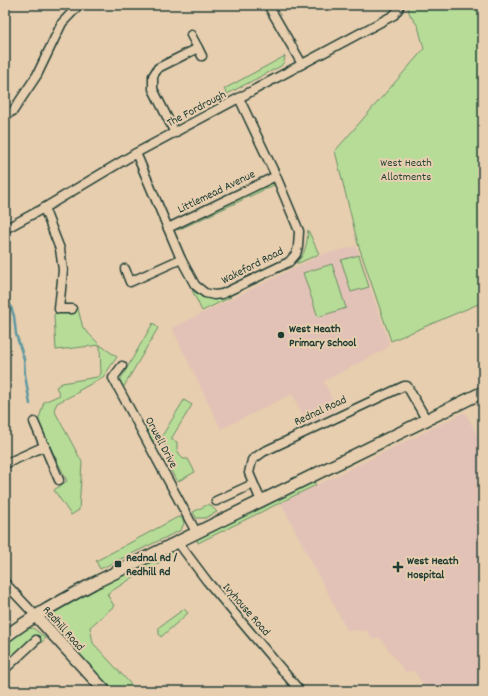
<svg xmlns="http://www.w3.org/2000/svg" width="488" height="696" font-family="Dekko,sans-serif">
  <rect width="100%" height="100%" fill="#e7ceaf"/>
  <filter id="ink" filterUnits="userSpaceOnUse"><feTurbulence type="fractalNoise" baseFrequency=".025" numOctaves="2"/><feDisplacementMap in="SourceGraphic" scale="8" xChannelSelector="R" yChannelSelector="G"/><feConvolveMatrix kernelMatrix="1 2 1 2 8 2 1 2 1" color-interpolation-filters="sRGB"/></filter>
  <g filter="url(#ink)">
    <g fill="#e2c2b6">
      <polygon points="356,246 389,343 386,349 324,381 336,409 307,424 292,394 221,429 172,328 323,254"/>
      <polygon points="465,412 483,445 483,691 428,691 413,670 406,673 379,637 373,640 367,631 347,630 281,503"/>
    </g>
    <g fill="#b6dc97" stroke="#6a8c66">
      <polygon points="407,5 483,5 483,302 391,341 358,244 335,151 424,49 418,26 410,15"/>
      <polygon points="285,56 284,62 281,66 227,94 224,89"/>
      <polygon points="272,179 274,185 178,230 176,225"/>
      <path d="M 308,230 L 319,254 L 299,263 L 296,263 C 306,254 307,243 308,230 Z"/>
      <polygon points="359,255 369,287 351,292 341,260"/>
      <polygon points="332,264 346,308 318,317 303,273"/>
      <path d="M 192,290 C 203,299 215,300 229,296 L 231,297 L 202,311 Z"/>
      <polygon points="59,309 78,309 83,328 100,345 117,357 103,377 78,391 79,392 57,403 54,410 82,462 79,510 71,515 54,490 67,481 38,422 44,402 60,395 56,387 62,383 97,377 101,374 100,345 56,350 54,315"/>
      <polygon points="153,323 158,328 123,388 120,380"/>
      <polygon points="184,400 192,405 171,439 177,442 177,450 183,459 188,459 195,472 177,482 170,469 175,464 161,438 153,441 144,425 162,436"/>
      <polygon points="310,480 314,482 316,485 198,543 196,536"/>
      <polygon points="209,504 217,512 205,518 196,518 193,512"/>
      <polygon points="178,517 182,518 184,523 181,530 100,569 96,561"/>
      <polygon points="170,550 175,554 140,573 107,594 114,606 90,627 93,643 137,691 111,691 55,628 51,619 54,609"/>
      <polygon points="184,609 188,613 161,637 159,634 159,627"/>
      <polygon points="33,628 46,638 40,644 35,638 5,664 5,643 23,630"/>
    </g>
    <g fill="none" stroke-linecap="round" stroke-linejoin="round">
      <polyline stroke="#5e98a0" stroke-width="2.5" points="5,263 8,299 14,316 16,334 24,359 25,375 30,404"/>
      <g stroke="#1f3d34" stroke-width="11">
        <g id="street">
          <polyline points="268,5 302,64"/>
          <polyline points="191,35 198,48"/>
          <polyline points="5,115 13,111 37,75 62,23 79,5"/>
          <polyline points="175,133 153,89 153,76 158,68 198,48 202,56"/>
          <polyline points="136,153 181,259 195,285 205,293 214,295 222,294 289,262 296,254 298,247 299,231 276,176 239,98"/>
          <polyline points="44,208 60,249 63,270 59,309 72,309"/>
          <polyline points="168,228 276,176"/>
          <polyline points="5,229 44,208 136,153 394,15 399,8 399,5"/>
          <polyline points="125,269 130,282 181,259"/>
          <polyline points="122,366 113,378 196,532"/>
          <polyline points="34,422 59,480"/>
          <polyline points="5,464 45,446"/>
          <polyline points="216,501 253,484"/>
          <polyline points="261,501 249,473 252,460 263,452 404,386 407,386 426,419"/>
          <polyline points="177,541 207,581 300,691"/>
          <polyline points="5,583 36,616"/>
          <polyline points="5,669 36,640"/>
        </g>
      </g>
      <g stroke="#1f3d34" stroke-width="14">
        <g id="secondary">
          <polyline points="36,616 105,691"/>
          <path d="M 5,637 C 33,616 63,600 94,583 L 483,392"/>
        </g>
      </g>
      <use href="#street" stroke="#e7ceaf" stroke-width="8"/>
      <use href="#secondary" stroke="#e7ceaf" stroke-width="11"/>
    </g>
  </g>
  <g fill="#1f3d34" stroke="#e7ceaf" stroke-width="1.5">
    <circle cx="281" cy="335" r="4"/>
    <rect x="114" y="560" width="8" height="8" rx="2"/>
    <path d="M396 561h4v4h4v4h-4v4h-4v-4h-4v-4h4z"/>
  </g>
  <g text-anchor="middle" stroke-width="4" stroke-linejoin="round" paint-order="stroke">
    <g font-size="12" fill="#1f3d34" stroke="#e7ceaf">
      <text transform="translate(196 108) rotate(-28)" y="4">The Fordrough</text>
      <text transform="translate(216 191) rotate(-26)" y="4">Littlemead Avenue</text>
      <text transform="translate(252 265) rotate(-27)" y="4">Wakeford Road</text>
      <text transform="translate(320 410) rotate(-25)" y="4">Rednal Road</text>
      <text transform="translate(162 442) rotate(62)" y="4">Orwell Drive</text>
      <text transform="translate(247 609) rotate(49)" y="4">Ivyhouse Road</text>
      <text transform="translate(64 628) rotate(48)" y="4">Redhill Road</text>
    </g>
    <g font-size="12" fill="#274539" stroke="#e7ceaf">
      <text x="406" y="166">West Heath<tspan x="406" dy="14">Allotments</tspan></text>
    </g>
    <g font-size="12" font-weight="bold" fill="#1f3d34" stroke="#e7ceaf" text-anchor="start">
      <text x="289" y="332">West Heath<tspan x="289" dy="14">Primary School</tspan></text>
      <text x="126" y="561">Rednal Rd /<tspan x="126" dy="14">Redhill Rd</tspan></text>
      <text x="407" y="564">West Heath<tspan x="407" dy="14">Hospital</tspan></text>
    </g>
  </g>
  <rect width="488" height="696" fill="none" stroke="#e7ceaf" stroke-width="20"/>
  <rect x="10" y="10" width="468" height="676" fill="none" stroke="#1f3d34" stroke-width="1.5" filter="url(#ink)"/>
</svg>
